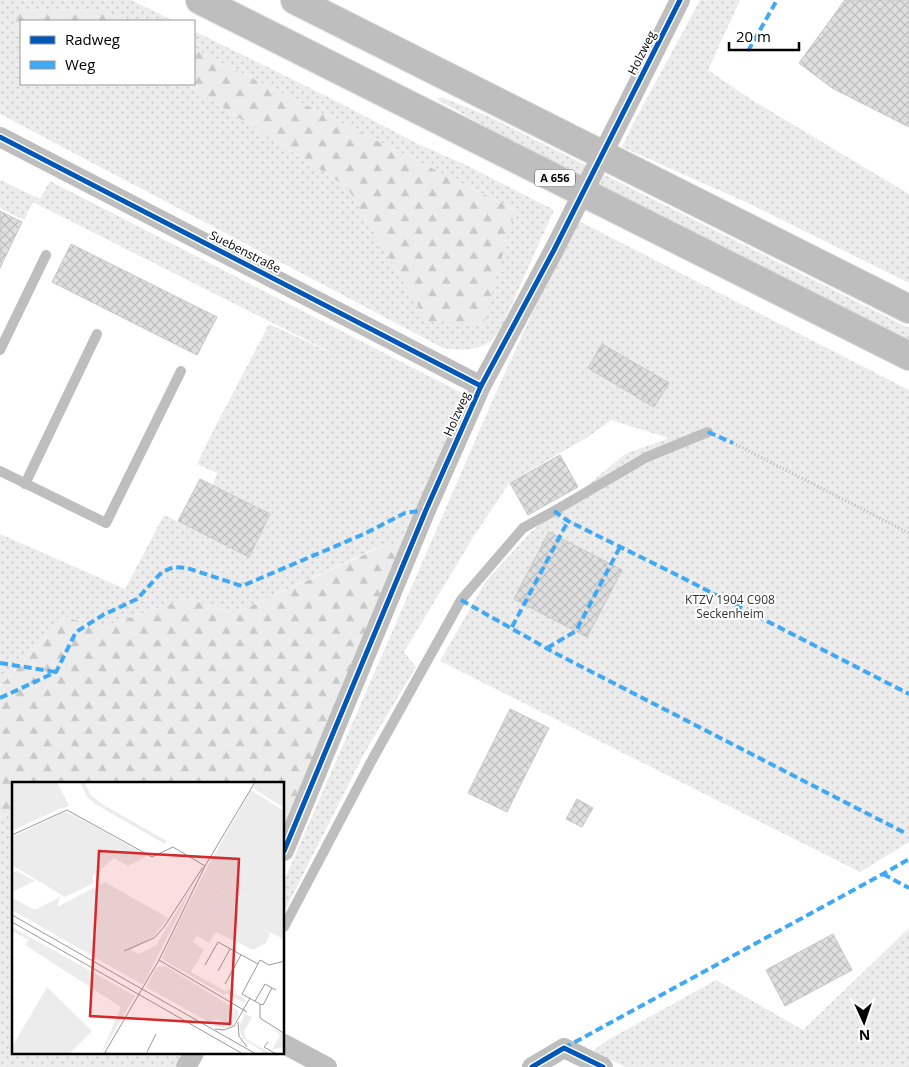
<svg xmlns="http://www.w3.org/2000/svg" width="909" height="1067" font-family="'Open Sans',sans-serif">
  <defs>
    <pattern id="grass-dots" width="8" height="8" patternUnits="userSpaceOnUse" patternTransform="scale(1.25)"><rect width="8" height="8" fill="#ececec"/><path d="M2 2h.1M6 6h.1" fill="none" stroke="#c9c9c9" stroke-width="1.8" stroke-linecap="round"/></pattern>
    <pattern id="forest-firs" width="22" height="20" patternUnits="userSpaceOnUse" patternTransform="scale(1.25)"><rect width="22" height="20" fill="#ececec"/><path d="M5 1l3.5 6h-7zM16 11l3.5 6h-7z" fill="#c9c9c9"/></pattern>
    <pattern id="building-cross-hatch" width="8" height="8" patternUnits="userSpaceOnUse" patternTransform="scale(1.25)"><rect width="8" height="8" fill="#dfdfdf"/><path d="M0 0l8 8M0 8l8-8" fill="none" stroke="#bebebe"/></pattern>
  </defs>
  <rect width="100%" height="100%" fill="#fff"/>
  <g fill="url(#grass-dots)">
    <path d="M 0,0 L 131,0 L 174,21 L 133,21 L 99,11 L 51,9 L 19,12 L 13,29 L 21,39 L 21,84 L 186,84 L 347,187 L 427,321 L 515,210 L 194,49 L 194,31 L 334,100 L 420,145 L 464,164 L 554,210 L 503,324 C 499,330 496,337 491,341 C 476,351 460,351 443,348 L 0,114 Z"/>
    <polygon points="700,0 740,0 708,70 752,100 909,194 909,283 750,204 622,147 633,124"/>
    <polygon points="441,97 488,116 909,328 909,342 496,133 440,101 438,99"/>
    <polygon points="0,180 40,199 50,181 462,393 427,498 405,545 379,547 235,613 188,598 99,628 66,617 0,685 0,534 125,589 164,515 249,557 270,514 213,485 217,473 197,464 211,435 269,324 336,355 33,202 24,220 0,208"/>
    <polygon points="575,219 909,390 909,842 860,872 440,661 486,581 530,533 625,454 669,438 611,420 588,437 510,482 474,536 404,652 416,667 365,752 284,912 284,881 494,397"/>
    <polygon points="10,812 14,813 14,1053 187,1053 180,1067 0,1067 0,817"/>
    <polygon points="909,928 909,1067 625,1067 593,1051 606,1041 716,980 803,1030"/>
  </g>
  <g fill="url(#forest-firs)">
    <polygon points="51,9 99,11 133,21 21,21 21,39 13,30 18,12"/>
    <polygon points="194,49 515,210 483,325 427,321 347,187 186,84 194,84"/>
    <polygon points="405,545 284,824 284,783 14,783 14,813 10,812 0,817 0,686 66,617 99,628 188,598 235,613 381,547"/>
  </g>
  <g fill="url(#building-cross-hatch)" stroke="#c7c7c7">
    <polygon points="845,0 909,0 909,127 832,88 799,63"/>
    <polygon points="0,211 22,222 0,268"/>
    <polygon points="71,244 217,317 197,355 52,282"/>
    <polygon points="602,344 669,383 654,407 588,368"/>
    <polygon points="560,455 578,487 528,515 510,483"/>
    <polygon points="200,479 270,514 249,557 178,521"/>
    <polygon points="549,532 622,570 587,637 514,599"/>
    <polygon points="510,709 549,728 507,812 468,793"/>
    <polygon points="577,799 593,808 582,827 566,819"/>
    <polygon points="833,934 852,970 785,1006 766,970"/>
  </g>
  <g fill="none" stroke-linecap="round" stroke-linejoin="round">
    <g stroke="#dbdbdb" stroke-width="30">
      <g id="motorway">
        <polyline points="200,0 909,356"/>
        <polyline points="295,0 909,309"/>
      </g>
    </g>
    <polyline stroke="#b9b9b9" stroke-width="3" stroke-dasharray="1 2.5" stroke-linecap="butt" points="733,443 909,533"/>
    <g stroke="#bebebe" stroke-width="10">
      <polyline points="0,350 46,255"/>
      <polyline points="0,471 106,523 181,371"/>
      <polyline points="25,484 97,334"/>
      <polyline points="284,927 372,760 461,600 523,528 554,511 647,457 708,432"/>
    </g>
    <g stroke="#bebebe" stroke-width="20">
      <polyline points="632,96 680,0"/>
      <polyline points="0,137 481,386"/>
      <polyline points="284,851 426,510 481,386 554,250"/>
      <polyline points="284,1044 327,1067"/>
      <polyline points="186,1067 194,1053"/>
      <polyline points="532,1067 564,1048 603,1067"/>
    </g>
    <use href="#motorway" stroke="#bebebe" stroke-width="28"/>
    <polyline stroke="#bebebe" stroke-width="20" points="554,250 632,96"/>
    <g stroke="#3fa9f5" stroke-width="4" stroke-dasharray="8 4" stroke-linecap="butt">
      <polyline points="748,51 777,0"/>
      <polyline points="708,432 733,443"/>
      <polyline points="554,511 568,521 677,575 909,694"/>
      <polyline points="461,600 555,653 907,834"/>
      <polyline points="512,627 568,521"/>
      <polyline points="547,648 576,631 620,547"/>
      <polyline points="0,663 56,672"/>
      <polyline points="0,698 56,672 76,632 103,615 137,599 162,572 174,567 187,568 242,586 364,534 405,513 426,510"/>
      <polyline points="883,874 909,888"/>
      <polyline points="564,1048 883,874 909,859"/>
    </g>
    <g stroke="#fff" stroke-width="8">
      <g id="cycleway">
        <polyline points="0,137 481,386"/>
        <polyline points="284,851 426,510 481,386 554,250 680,0"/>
        <polyline points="532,1067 564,1048 603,1067"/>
      </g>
    </g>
    <use href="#cycleway" stroke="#0057b8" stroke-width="5"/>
  </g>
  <g text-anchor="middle" stroke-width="4" stroke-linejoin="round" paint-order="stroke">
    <rect fill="#fff" stroke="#4c4c4c" stroke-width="1" x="535" y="169.5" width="40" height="17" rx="4"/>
    <g font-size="11" font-weight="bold" fill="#000">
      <text x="555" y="182">A 656</text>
    </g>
    <g font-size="12" fill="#000" stroke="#fff">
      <text transform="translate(642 53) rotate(-63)" y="4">Holzweg</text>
      <text transform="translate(245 252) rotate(27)" y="4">Suebenstraße</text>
      <text transform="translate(457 414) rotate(-66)" y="4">Holzweg</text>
    </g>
    <g font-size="12" fill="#333" stroke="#fff">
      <text x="730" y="604">KTZV 1904 C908<tspan x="730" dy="14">Seckenheim</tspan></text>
    </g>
  </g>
  <g transform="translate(12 782)">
    <rect width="272" height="272" fill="#fff"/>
    <path d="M 36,0 L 45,0 L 57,24 L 49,27 ZM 68,0 L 72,0 L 79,13 L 90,22 L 155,59 L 153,62 L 83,22 L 75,15 ZM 244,0 L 272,0 L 272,26 L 241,6 ZM 239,8 L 272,29 L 272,81 L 238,110 L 223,116 L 213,113 L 191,93 ZM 53,30 L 62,33 L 135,74 L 116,84 L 102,76 L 80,95 L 82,101 L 53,115 L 0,83 L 0,55 ZM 5,89 L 23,99 L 0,110 L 0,91 ZM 93,100 L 156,136 L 141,155 L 119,168 L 127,172 L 144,163 L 183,100 L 131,203 L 0,128 L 0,116 L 23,128 L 48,115 L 45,125 ZM 224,135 L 258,151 L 254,161 L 241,168 L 204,150 L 197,161 L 185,154 L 181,160 L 192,168 L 179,190 L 215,210 L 216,207 L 234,218 L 232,221 L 214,211 L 212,213 L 150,177 L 160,154 L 187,145 L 194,148 L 208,144 ZM 0,145 L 123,214 L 89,272 L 109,225 L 13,163 L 17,158 L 0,149 ZM 153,184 L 227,229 L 225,237 L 215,246 L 206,245 L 134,205 L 145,185 ZM 146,188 L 155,189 L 166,210 L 198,233 L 214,234 L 216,239 L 203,239 L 141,205 ZM 35,205 L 80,249 L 57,272 L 0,272 L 0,265 ZM 233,232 L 240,235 L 232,249 L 234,257 L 260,272 L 254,272 L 230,256 L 227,245 ZM 260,246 L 272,253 L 272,265 L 260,268 L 268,253 Z" fill="#ececec" fill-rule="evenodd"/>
    <path d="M 272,81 L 272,157 L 224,135 L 213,146 L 208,144 L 194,148 L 187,145 L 160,154 L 191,93 L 213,113 L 223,116 L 238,110 ZM 146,188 L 155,188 L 166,210 L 198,232 L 214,234 L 216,240 L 196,236 L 140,205 Z" fill="#ececec"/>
    <path d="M 0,0 L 36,0 L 49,26 L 0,49 ZM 229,138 L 252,148 L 244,164 L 222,153 Z" fill="#ececec"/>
    <path fill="none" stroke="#999" stroke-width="1" d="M 0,53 L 55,28 L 140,75 L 161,65 L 193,84M 0,133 L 244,272M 0,140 L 231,272M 112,169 L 142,156 L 152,145 L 191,85M 147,178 L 235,230M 273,179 L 257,183 L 248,178 L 230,212 L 248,222 L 248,236 L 273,252M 193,183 L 206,160 L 246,182M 206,189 L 218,167M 213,202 L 229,173M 243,219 L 253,202 L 260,206M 248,222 L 251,223 L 260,206 L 264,208M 226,240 L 227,254 L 235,265M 203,247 L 212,248 L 222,244 L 238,216M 256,260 L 252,265 L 264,272M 135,270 L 144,252M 92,272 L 147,178 L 193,84 L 243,0"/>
    <path fill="#d62828" fill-opacity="0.15" stroke="#d62828" stroke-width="2.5" d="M 87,69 L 227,77 L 218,242 L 78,234 Z"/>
    <rect width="272" height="272" fill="none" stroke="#000" stroke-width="2.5"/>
  </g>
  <rect x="20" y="20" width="175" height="65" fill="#ffffff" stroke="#999999"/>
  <rect x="30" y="36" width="25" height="8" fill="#0057b8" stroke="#999999"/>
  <text x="65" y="45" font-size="15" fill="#000000">Radweg</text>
  <rect x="30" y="61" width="25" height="8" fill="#3fa9f5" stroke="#999999"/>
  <text x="65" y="70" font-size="15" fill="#000000">Weg</text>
  <g transform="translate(864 1022) rotate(177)" stroke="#ffffff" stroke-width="4" paint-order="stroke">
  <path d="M0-4L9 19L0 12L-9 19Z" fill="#000000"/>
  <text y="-8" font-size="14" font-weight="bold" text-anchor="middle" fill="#000000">N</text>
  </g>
  <path d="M729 42v8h70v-8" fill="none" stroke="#000000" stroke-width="2.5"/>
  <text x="736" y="42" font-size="15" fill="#000000" stroke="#ffffff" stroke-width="4" paint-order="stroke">20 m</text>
</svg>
